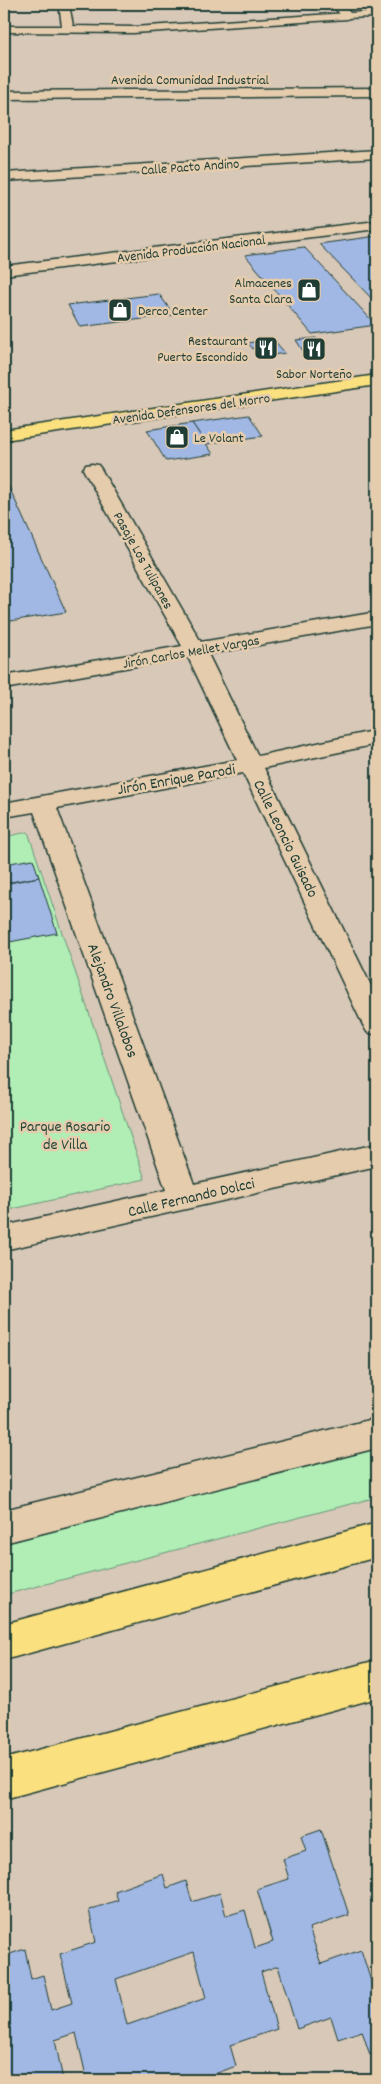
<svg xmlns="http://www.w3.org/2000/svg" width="381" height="2084" font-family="Dekko,sans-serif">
  <rect width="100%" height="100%" fill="#d7c8b8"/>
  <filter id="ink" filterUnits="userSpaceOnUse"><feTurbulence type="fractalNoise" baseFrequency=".02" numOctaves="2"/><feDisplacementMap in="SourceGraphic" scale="10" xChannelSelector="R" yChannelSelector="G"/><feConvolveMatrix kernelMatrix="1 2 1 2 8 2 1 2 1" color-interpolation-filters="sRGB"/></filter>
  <g filter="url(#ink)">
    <g fill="#b0eeb6" stroke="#689675">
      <polygon points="28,832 145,1179 4,1211 4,837"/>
      <polygon points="377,1447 377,1497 4,1595 4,1544"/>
    </g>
    <g fill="#a1b8e5" stroke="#1f3d34" fill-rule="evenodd">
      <polygon points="377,236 377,304 319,244"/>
      <polygon points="304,247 376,325 312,334 245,255"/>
      <polygon points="159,294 174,315 80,327 68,305"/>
      <polygon points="316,338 325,351 305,354 296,340"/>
      <polygon points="273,339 285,353 260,357 248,343"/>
      <polygon points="249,415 263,436 206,444 192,423"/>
      <polygon points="192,423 213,454 166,461 147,430"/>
      <polygon points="4,476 66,612 4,622"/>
      <polygon points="33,859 39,877 5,883 4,864"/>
      <polygon points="39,877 57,933 4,943 4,884"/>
      <path d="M 321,1829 L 349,1915 L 309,1928 L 321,1964 L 361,1950 L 377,2000 L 377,2052 L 370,2055 L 362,2031 L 338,2039 L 331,2017 L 297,2029 L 278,1966 L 261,1972 L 277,2029 L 230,2045 L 236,2066 L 212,2075 L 213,2080 L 87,2080 L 76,2033 L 55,2040 L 63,2080 L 4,2080 L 4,1956 L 25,1949 L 31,1979 L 43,1975 L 51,2010 L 72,2003 L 60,1954 L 96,1942 L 89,1910 L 118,1900 L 115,1891 L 163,1874 L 167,1888 L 186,1881 L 192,1902 L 220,1893 L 226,1916 L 245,1910 L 255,1948 L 273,1942 L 257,1889 L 289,1879 L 283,1859 L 306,1851 L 301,1836 ZM 194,1952 L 206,1998 L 127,2025 L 116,1979 Z"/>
    </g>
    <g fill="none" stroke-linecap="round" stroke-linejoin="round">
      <g stroke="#1f3d34" stroke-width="3">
        <g id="minor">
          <polygon points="59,4 69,4 73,26 133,27 347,13 352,16 347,19 133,33 4,32 4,26 62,26"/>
          <polygon points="377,88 377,96 4,99 4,91"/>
          <polygon points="377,150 377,158 4,181 4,173"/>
          <polygon points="377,221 377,229 4,275 4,266"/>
          <polygon points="92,464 98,465 101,469 201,642 377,612 377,624 208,654 258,756 377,730 377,744 264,768 377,998 377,1035 367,1032 363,1025 243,773 57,808 194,1184 377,1144 377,1166 4,1250 4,1226 166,1190 34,812 4,817 4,803 237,760 188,657 4,689 4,676 182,646 83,469 86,465"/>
        </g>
      </g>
      <g stroke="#1f3d34" stroke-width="3">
        <polygon id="tertiary" points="332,4 343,4 350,13 377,11 377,17 343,18"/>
      </g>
      <g stroke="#1f3d34" stroke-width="3">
        <polygon id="secondary" points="377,1418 377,1448 4,1543 4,1510"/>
      </g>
      <g stroke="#1f3d34" stroke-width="3">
        <g id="primary">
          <polygon points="377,375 377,385 4,440 4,430"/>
          <polygon points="377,1523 377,1557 4,1660 4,1624"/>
          <polygon points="377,1660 377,1698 4,1799 4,1759"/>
        </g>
      </g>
      <use href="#minor" fill="#e5ccad" fill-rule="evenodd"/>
      <use href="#tertiary" fill="#e5ccad" fill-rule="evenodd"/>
      <use href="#secondary" fill="#e5ccad" fill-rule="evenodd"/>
      <use href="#primary" fill="#fbe080" fill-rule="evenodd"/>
    </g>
  </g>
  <defs>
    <g id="shop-square" transform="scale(1.25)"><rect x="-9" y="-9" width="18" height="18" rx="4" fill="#1f3d34" stroke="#e5ccad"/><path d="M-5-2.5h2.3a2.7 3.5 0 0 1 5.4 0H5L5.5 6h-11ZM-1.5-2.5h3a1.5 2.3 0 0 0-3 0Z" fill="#fff"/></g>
    <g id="restaurant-square" transform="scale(1.25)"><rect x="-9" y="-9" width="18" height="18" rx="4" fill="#1f3d34" stroke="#e5ccad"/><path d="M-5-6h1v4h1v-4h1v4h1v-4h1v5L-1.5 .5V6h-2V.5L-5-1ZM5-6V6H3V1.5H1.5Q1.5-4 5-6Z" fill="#fff"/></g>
  </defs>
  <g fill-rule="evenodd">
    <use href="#shop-square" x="309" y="290"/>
    <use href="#shop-square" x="120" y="310"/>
    <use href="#restaurant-square" x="266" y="348"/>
    <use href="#restaurant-square" x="314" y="349"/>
    <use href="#shop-square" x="177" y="437"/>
  </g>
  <g text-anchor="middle" stroke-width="5" stroke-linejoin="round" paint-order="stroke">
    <g font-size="14" fill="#1f3d34" stroke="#e5ccad">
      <text x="190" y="84">Avenida Comunidad Industrial</text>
      <text transform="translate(190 166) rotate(-4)" y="5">Calle Pacto Andino</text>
      <text transform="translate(191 248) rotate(-7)" y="5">Avenida Producción Nacional</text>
      <text transform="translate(191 408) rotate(-8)" y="5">Avenida Defensores del Morro</text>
      <text transform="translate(144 560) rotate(61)" y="5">Pasaje Los Tulipanes</text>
      <text transform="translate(191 651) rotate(-10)" y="5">Jirón Carlos Mellet Vargas</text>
    </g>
    <g font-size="14" fill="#1f3d34" stroke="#e5ccad" text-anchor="end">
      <text x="292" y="287">Almacenes<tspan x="292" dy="16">Santa Clara</tspan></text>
      <text x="138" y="315" text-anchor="start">Derco Center</text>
      <text x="248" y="345">Restaurant<tspan x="248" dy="16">Puerto Escondido</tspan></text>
      <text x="314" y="378" text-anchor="middle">Sabor Norteño</text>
      <text x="194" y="442" text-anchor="start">Le Volant</text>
    </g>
    <g font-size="16" fill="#1f3d34" stroke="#e5ccad">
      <text transform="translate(176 778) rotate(-10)" y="6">Jirón Enrique Parodi</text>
      <text transform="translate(287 838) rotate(64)" y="6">Calle Leoncio Guisado</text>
      <text transform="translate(114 1000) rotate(70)" y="6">Alejandro Villalobos</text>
      <text transform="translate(191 1196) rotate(-13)" y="6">Calle Fernando Dolcci</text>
    </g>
    <g font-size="16" fill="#26463a" stroke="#e5ccad">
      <text x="65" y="1131">Parque Rosario<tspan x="65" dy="18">de Villa</tspan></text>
    </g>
  </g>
  <rect width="381" height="2084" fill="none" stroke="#e5ccad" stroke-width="20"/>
  <rect x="10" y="10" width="361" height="2064" fill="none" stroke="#1f3d34" stroke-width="2" filter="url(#ink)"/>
</svg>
